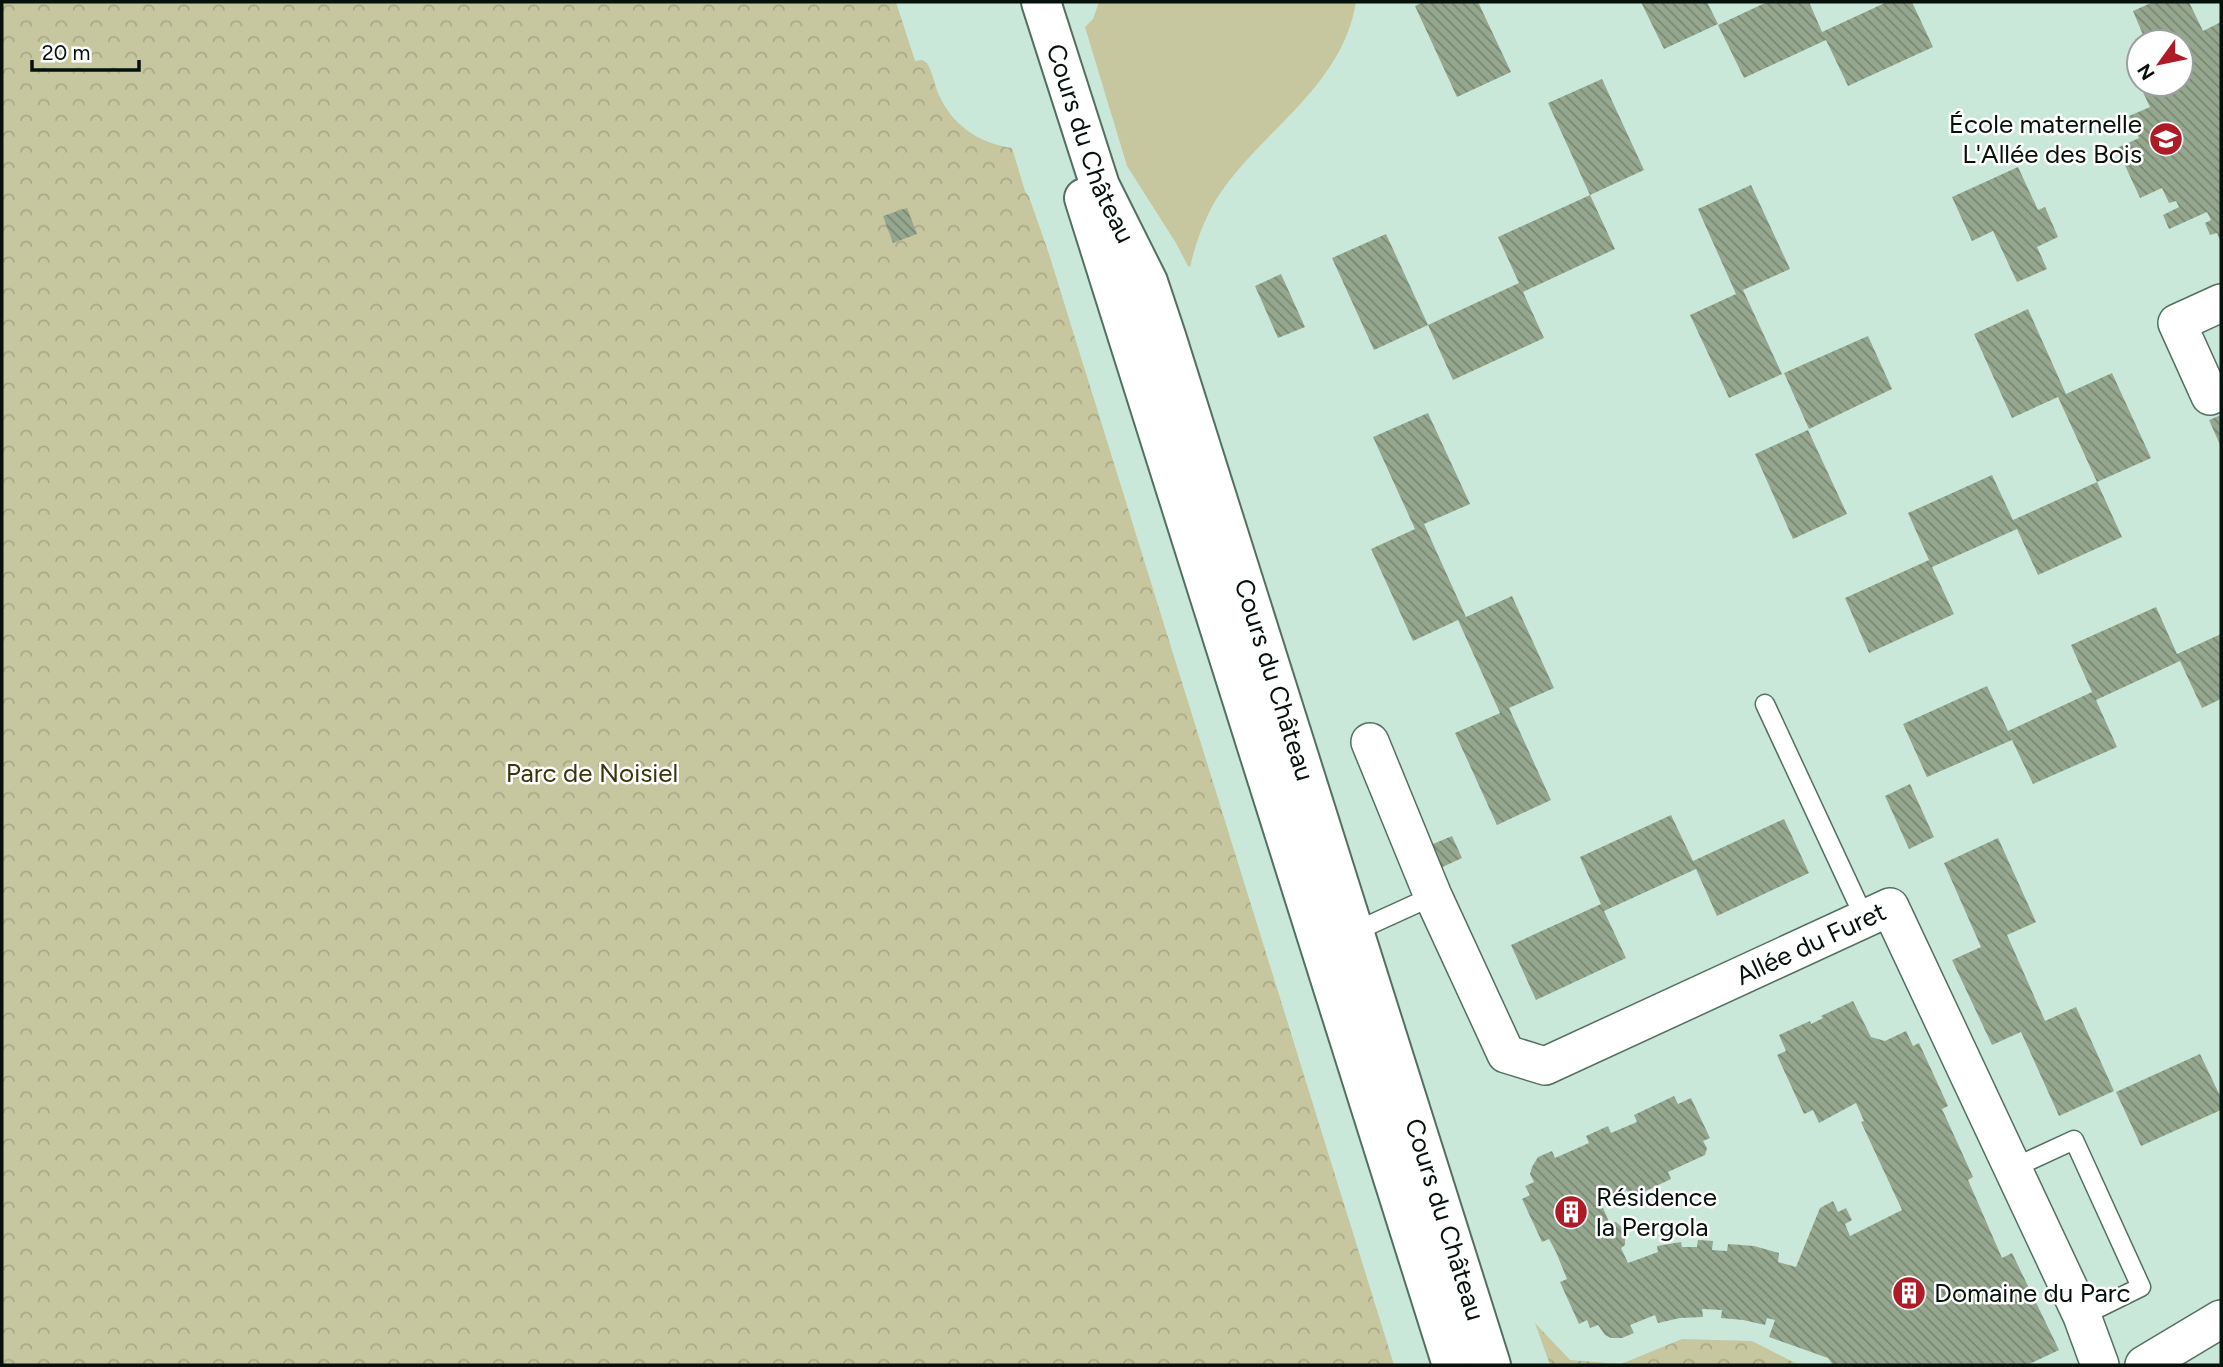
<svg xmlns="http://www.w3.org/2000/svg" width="2223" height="1367" font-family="Figtree,sans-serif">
  <defs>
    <pattern id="park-crowns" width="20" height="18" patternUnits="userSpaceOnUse" patternTransform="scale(1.75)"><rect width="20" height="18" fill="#c6c69f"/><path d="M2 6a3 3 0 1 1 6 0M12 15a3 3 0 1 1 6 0" fill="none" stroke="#a9a988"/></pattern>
    <pattern id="building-back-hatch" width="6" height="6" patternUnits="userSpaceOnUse" patternTransform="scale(1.75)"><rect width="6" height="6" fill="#96a78f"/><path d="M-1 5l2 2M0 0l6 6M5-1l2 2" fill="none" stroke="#788773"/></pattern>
  </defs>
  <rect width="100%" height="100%" fill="#c9e8d9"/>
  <path fill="#c6c69f" d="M 1099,2 L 1356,2 C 1342,86 1266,127 1221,192 C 1206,214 1196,241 1190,267 L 1188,266 L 1176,243 L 1127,166 L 1085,27 L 1093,19 Z"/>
  <g fill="url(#park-crowns)">
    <path d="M 2,2 L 896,2 L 915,61 L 922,60 L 927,63 C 933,73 934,84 939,95 C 953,126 979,143 1012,148 L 1025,191 L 1029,197 L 1048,251 L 1394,1365 L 2,1365 Z"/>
    <polygon points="1535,1323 1570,1360 1621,1364 1682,1339 1752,1341 1799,1365 1550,1365"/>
  </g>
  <g fill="url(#building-back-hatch)">
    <polygon points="1423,2 1478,2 1511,72 1457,97 1415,6"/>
    <polygon points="1641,2 1707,2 1718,24 1664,49"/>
    <polygon points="1767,2 1809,2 1822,32 1887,2 1912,2 1933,47 1848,86 1826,40 1744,78 1718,25"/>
    <polygon points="2153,2 2189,2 2203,31 2221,22 2221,243 2217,233 2210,235 2205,223 2211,220 2207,212 2169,229 2163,215 2179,207 2176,201 2169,203 2162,188 2140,198 2117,148 2139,138 2129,116 2150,107 2139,84 2181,84 2181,42 2146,42 2133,11"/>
    <polygon points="1602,79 1644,170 1590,195 1548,103"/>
    <polygon points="2018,167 2038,210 2045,207 2058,237 2037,247 2047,269 2017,282 1993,231 1972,241 1952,197"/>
    <polygon points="1751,185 1790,269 1743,290 1782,374 1729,398 1690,315 1736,294 1698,209"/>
    <polygon points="1590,195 1615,249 1523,292 1544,338 1453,380 1428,325 1374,350 1332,258 1386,234 1428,325 1519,283 1498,237"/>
    <polygon points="907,208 917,234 893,243 883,216"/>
    <polygon points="1281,274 1305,327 1278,338 1255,286"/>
    <polygon points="2028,309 2066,394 2112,373 2151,458 2097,482 2058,397 2012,418 1974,334"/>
    <polygon points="1868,336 1892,389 1809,429 1784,373"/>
    <polygon points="1428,413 1470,504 1424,524 1466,617 1512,596 1554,688 1509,708 1551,800 1497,825 1455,733 1500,713 1458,620 1413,641 1371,549 1415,529 1373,437"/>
    <polygon points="2221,415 2221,447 2209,420"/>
    <polygon points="1808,430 1847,514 1793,539 1755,454"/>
    <polygon points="1992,475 2013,520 2097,482 2122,537 2038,575 2017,529 1932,567 1954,614 1869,653 1845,598 1929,560 1908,513"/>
    <polygon points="2156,607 2177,654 2221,634 2221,699 2202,708 2180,661 2096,700 2117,747 2033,784 2012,740 1927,777 1903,724 1987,686 2008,731 2092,692 2071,645"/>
    <polygon points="1910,784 1934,837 1909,849 1885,796"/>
    <polygon points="1671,815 1693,861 1784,819 1809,873 1717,916 1696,869 1604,911 1626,958 1536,1000 1511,945 1601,904 1580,857"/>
    <polygon points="1452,836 1462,858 1436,870 1426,847"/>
    <polygon points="1998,838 2036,922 2007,935 2045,1021 2076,1007 2114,1091 2059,1116 2021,1032 1992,1045 1952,960 1981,947 1944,863"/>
    <polygon points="1853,1001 1871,1037 1885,1041 1906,1031 1913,1046 1919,1043 1948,1106 1942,1109 1973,1177 1968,1180 2002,1258 2012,1253 2059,1350 2027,1365 1833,1365 1828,1358 1769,1337 1775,1320 1767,1318 1765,1325 1743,1320 1721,1318 1722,1310 1702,1309 1703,1317 1680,1318 1658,1323 1655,1315 1630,1325 1634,1333 1622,1338 1611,1338 1605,1335 1598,1325 1590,1328 1587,1320 1579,1324 1560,1282 1567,1279 1556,1252 1549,1239 1542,1242 1522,1199 1530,1195 1525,1186 1534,1182 1530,1174 1532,1167 1538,1157 1552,1151 1555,1158 1589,1143 1586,1136 1608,1126 1611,1133 1637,1122 1634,1115 1674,1096 1678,1104 1691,1098 1710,1138 1703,1141 1707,1148 1705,1155 1668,1172 1671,1179 1631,1198 1627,1190 1601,1203 1609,1222 1616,1222 1625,1230 1625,1245 1621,1248 1628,1263 1658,1252 1657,1246 1681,1242 1682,1247 1697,1247 1698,1240 1713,1241 1712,1250 1727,1251 1728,1244 1754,1246 1779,1253 1778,1262 1796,1267 1820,1208 1833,1201 1838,1212 1846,1208 1852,1220 1845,1224 1850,1236 1902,1210 1861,1122 1864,1121 1856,1103 1819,1123 1813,1110 1804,1114 1777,1055 1786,1051 1779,1035 1810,1021 1811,1024 1823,1018 1821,1016"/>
    <polygon points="2200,1054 2221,1098 2221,1110 2141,1146 2116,1092"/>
  </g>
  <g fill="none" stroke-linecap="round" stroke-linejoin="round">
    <g stroke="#536f62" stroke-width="21">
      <g id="lane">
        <polyline points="1765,704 1865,919"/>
        <polyline points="1354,932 1433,896"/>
        <polyline points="2011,1169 2074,1140 2141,1287 2082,1316"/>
      </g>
    </g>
    <g stroke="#536f62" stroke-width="40">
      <g id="street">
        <polyline points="2210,396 2177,323 2221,303"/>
        <path id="s1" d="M 1370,742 L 1433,896 L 1506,1054 L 1545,1066 L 1890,907 L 2082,1316 L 2100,1365"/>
        <polyline points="2144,1365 2221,1319"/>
      </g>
    </g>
    <g stroke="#536f62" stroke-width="42">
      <g id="secondary">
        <path id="s2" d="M 1041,2 L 1100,186 L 1148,282 L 1166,336 L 1491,1365"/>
        <polyline points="1084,198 1452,1365"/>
      </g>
    </g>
    <use href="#lane" stroke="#fff" stroke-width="18"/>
    <use href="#street" stroke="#fff" stroke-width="37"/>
    <use href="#secondary" stroke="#fff" stroke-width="38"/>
  </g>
  <defs>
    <g id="school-disc" transform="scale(1.75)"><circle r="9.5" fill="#ae1b27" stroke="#fff"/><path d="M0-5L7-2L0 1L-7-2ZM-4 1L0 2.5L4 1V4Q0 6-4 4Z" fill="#fff"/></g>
    <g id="building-disc" transform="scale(1.75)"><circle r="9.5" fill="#ae1b27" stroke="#fff"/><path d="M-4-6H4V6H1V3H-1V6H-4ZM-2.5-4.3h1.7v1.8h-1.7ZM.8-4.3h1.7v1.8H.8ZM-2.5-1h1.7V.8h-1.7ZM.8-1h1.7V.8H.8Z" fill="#fff"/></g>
  </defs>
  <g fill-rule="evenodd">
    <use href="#school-disc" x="2166" y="139"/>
    <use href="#building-disc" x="1571" y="1212"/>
    <use href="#building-disc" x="1909" y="1293"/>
  </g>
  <g text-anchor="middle" stroke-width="5" stroke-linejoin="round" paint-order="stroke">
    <g font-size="26" fill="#06110c" stroke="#fff" text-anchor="start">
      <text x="2142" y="133" text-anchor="end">École maternelle<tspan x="2142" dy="30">L'Allée des Bois</tspan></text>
      <text x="1596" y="1206">Résidence<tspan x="1596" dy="30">la Pergola</tspan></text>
      <text x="1934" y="1302">Domaine du Parc</text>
    </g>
    <g font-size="26" fill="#06110c" stroke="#fff">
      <text dy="9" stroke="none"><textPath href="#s2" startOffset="150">Cours du Château</textPath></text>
      <text dy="9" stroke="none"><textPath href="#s2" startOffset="718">Cours du Château</textPath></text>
      <text dy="9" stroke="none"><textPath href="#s1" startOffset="674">Allée du Furet</textPath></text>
      <text dy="9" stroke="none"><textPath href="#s2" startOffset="1284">Cours du Château</textPath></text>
    </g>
    <g font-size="26" fill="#36350b" stroke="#fff">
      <text x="592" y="782">Parc de Noisiel</text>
    </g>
  </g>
  <rect width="2223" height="1367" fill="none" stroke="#06110c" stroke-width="7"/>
  <g transform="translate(2160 63) rotate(237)"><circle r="33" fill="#ffffff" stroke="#9ba09e" stroke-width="2"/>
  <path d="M0-5L12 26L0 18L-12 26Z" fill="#ae1b27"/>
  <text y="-10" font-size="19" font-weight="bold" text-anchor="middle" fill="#06110c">N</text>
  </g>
  <path d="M32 60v10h107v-10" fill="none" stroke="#06110c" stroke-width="3.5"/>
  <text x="42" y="60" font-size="21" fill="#06110c" stroke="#ffffff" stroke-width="5" paint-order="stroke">20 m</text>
</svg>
